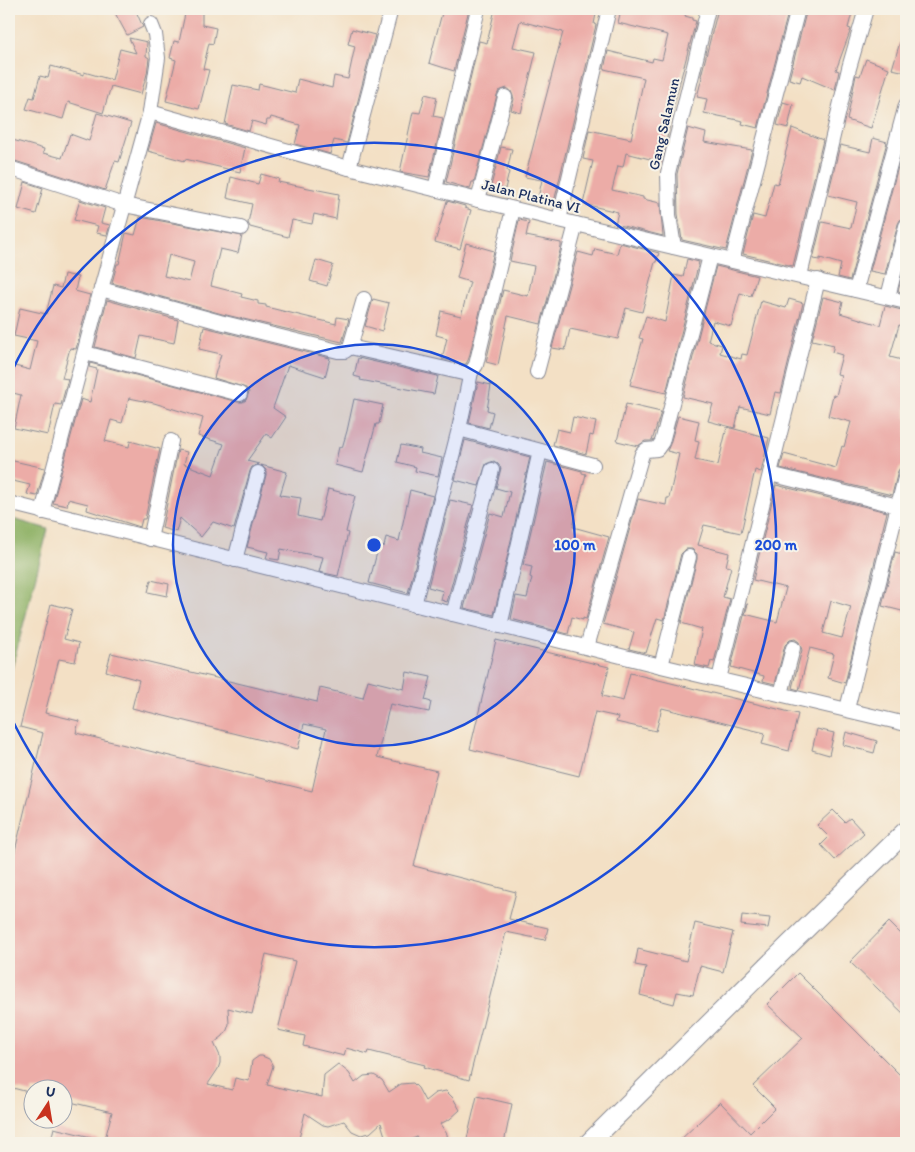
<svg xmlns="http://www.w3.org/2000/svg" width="915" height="1152" font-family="Itim,sans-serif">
  <rect width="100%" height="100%" fill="#f7f3e8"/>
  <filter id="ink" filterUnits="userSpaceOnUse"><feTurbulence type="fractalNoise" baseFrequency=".02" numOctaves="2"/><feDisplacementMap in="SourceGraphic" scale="10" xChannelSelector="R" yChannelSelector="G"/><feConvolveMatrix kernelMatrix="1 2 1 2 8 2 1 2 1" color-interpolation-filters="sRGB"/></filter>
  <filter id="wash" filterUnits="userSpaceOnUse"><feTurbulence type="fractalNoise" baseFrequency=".0096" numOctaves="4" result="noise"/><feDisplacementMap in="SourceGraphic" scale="20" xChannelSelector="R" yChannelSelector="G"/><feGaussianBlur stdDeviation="1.12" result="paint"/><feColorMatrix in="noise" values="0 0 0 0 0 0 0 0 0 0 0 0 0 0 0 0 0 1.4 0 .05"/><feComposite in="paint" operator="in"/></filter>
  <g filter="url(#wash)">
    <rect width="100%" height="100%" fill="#f3e0c5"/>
    <polygon fill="#90b267" stroke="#567062" points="9,518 48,529 9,680"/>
    <g id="blocks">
      <g fill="#ecaca7" fill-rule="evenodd">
        <polygon points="122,9 135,9 143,27 127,35 115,13"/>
        <polygon points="186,9 202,9 202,25 216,28 213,44 209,43 203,69 209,70 199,109 166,101 176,60 170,58 174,41 179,42"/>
        <polygon points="443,9 469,9 454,71 429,63"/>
        <polygon points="495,9 597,9 594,24 596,25 554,202 538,198 542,180 525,177 563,32 520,21 513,47 536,52 521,113 511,110 514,99 511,91 507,88 499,91 497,95 474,182 472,182 470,189 446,182 479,41 487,43"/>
        <polygon points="621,9 687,9 685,16 692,18 692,20 696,21 674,104 662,162 626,153 623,167 618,166 612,190 643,197 643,199 660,203 663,236 615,224 618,212 583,204 593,161 583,159 589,130 631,139 644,78 604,69 608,51 652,62 653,58 662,60 668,35 618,23"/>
        <polygon points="718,9 741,9 770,16 772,9 789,9 758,128 742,124 743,121 704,113 707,99 697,97 702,77 701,76"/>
        <polygon points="807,9 853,9 848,28 851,29 836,70 839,71 835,90 802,76 800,82 789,79"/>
        <polygon points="352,29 375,35 347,143 334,140 330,154 295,144 300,125 271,117 270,120 267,120 266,125 252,121 249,131 225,124 233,85 258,90 259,84 295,93 298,79 332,88 334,76 348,79 355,46 348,44"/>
        <polygon points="903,32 906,32 906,72 892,69"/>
        <polygon points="129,38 147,42 146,56 149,58 147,74 141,94 111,86 103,113 68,102 63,119 26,109 30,97 34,98 40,76 48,78 51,66 84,75 84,72 112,80 120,49 136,53"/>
        <polygon points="866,59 889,68 871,128 847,120 856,75 860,76"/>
        <polygon points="425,94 437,97 433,116 443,118 429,177 400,172 413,112 420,113"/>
        <polygon points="783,102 793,105 788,128 777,125"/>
        <polygon points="97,113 131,123 119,162 115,161 105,190 9,159 9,139 44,149 43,153 62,158 70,134 89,141"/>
        <polygon points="156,123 245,148 240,172 185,159 185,161 148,151"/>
        <polygon points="688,128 706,133 704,142 752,150 726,250 682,240 678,214 677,174"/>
        <polygon points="792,128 823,140 793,266 743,254 753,215 765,218 774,183 778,184 786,155 785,155"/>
        <polygon points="873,138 887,142 850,280 838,277 841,264 820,258 820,260 813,259 822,222 851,228 857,202 828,195 840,145 870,152"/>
        <polygon points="501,147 512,149 507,171 509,172 505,189 491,186"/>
        <polygon points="899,163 906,164 906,217 900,220 898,224 885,274 870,271"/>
        <polygon points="261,174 279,179 278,182 339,194 336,219 314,214 312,224 292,220 288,237 250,227 248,223 252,204 227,198 231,177 258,184"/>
        <polygon points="25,182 43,188 36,214 18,209"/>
        <polygon points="80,200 105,208 101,223 110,225 107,235 96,233 98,226 74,220"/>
        <polygon points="447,201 465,206 465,208 471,210 460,249 435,242"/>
        <path d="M 140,217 L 242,236 L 238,253 L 220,249 L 211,286 L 242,294 L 241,297 L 258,301 L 258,304 L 266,305 L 266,307 L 336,324 L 337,317 L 349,319 L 342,342 L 222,314 L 112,283 L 117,264 L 119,264 L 126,233 L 135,235 ZM 169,255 L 194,262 L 189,282 L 164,276 Z"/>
        <polygon points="519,220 529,222 526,236 561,243 561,247 541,324 508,316 498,365 486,362 503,290 528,296 534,266 510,261"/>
        <polygon points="466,243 494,251 469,358 466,364 463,364 442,359 447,338 436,335 441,311 461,316 470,282 457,278"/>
        <polygon points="620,243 659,253 656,262 655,262 642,312 626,308 618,339 570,329 565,350 552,348 578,252 593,256 595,249 617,254"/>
        <polygon points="687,259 699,262 666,393 630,385 643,339 639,338 646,316 665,322 674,275 683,277"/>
        <polygon points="316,260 333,265 327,286 310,281"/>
        <polygon points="906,261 906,293 898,291"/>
        <polygon points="716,266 757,276 751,296 740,293 731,326 713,321 708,341 722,345 720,353 741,359 742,354 747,355 761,301 786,308 789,299 803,303 781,393 775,392 770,414 740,407 735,428 708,421 713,404 683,397"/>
        <polygon points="64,274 78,277 75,291 90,295 76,349 70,348 62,378 68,379 64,394 61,405 55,404 48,435 14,428 21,395 9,392 15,366 30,370 37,341 14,336 20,308 46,314 53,286 61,288"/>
        <polygon points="823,297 843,302 840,313 880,325 885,306 906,311 906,327 899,325 890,357 906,361 906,465 900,468 898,471 892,495 780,468 784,454 836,468 842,446 844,447 851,422 828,416 833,395 836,396 841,375 837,374 842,355 832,352 834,345 812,340"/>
        <polygon points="373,299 389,303 382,331 365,326"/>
        <polygon points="107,300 178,320 174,343 141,336 136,358 95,347"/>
        <polygon points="204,327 330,358 325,377 288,365 273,408 286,417 272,438 266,434 247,461 259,464 252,467 250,471 234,529 213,522 201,537 180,518 176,532 162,528 178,450 187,452 184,464 213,475 224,444 198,436 203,418 154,403 129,398 122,423 111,420 105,441 129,447 130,441 160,449 145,519 142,519 140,527 87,510 88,504 68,499 67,506 53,503 81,399 90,402 97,369 89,367 90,363 238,402 243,402 246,400 249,392 246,388 214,378 221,354 199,349"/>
        <polygon points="358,358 438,376 434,394 360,380 361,378 354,376"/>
        <polygon points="478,382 491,385 487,410 493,412 489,428 469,423"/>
        <polygon points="354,399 383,405 379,424 376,424 363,472 335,465 339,447 342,448 347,431"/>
        <polygon points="626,404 661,412 652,441 645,441 638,446 617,441"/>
        <polygon points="678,416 699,421 695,440 699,441 695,460 718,465 727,427 769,438 761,472 755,470 741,533 704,525 698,545 729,553 726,566 731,567 723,597 730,599 714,662 711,661 709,668 695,665 702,629 681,623 697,559 697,554 692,549 686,549 681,554 664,620 657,618 646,653 629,649 634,632 603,624 638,499 666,505 667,498 669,498 679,454 667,451 670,444"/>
        <polygon points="573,417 596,422 593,436 590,435 586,454 553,445 557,429 570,432"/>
        <polygon points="465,440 530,457 494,615 464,608 490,513 504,517 510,492 496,488 501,468 498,464 494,461 486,464 479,486 455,480"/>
        <polygon points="401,445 421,449 420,453 442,458 438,476 415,471 416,467 397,462"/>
        <polygon points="9,460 45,468 37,496 27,494 30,485 9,480"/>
        <polygon points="547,462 582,471 582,473 586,474 573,527 609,537 586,619 583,618 583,620 572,617 568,634 511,619 516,596 527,598 532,578 530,577 532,567 523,565"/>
        <polygon points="261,465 287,472 280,495 301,498 298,516 320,521 328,489 355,496 346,532 348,533 338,576 319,572 323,557 281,549 279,560 266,558 268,552 247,547 266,475 266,470"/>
        <path d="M 776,485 L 887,512 L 845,683 L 828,678 L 834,654 L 810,648 L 799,690 L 792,688 L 802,650 L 799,642 L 795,639 L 790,640 L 785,645 L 775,684 L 763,681 L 764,676 L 731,667 L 747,604 L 748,604 L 745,614 L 777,622 L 786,588 L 753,580 ZM 831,601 L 851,607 L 842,638 L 823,633 Z"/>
        <polygon points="410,490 433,496 408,593 369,583 379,545 384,547 386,537 399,541"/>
        <polygon points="450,500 473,505 447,602 441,600 443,591 428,587"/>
        <polygon points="895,552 906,555 906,612 882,606"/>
        <polygon points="151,580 169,584 167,596 148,592"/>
        <polygon points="51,604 72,609 64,639 79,643 75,662 59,659 45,713 79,721 76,733 312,791 326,729 304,724 298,749 132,708 139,680 106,671 111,653 317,702 320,688 363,698 368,680 404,689 407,672 431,677 425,700 431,702 429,712 390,704 377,757 437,771 414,866 516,892 509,919 548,928 545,940 506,932 469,1080 424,1067 425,1065 369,1051 368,1054 346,1048 344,1056 303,1046 305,1036 278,1030 295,961 266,954 252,1014 228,1008 229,1024 227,1030 223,1036 214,1043 220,1056 220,1063 218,1069 208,1084 232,1090 235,1078 249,1081 252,1061 259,1056 262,1056 269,1059 273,1066 267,1085 322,1097 324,1075 338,1064 349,1073 355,1083 364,1076 374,1075 382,1080 389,1092 401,1084 413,1083 418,1088 425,1101 435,1093 446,1091 453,1098 460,1110 450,1119 440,1124 447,1134 448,1143 419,1143 417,1137 402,1143 395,1143 388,1140 385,1136 381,1123 370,1133 361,1135 352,1131 344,1121 328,1126 323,1125 305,1113 298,1143 243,1143 223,1139 222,1143 104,1143 112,1112 62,1100 62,1090 32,1090 32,1093 9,1087 9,876 43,733 20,727"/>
        <polygon points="496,640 609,667 602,696 623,701 630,673 798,714 789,751 762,744 765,733 662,708 656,731 616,722 618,717 595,712 579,776 470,749"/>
        <polygon points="817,729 834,733 829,755 812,750"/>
        <polygon points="846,732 877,741 874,753 843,745"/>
        <polygon points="833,810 845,822 850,818 864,833 835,860 821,845 829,837 817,825"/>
        <polygon points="742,915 770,918 768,928 741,925"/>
        <polygon points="889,922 906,939 906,1016 850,962"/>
        <polygon points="695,923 733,932 723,972 700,966 693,995 677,992 674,1004 640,995 646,967 635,965 638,949 686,961"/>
        <polygon points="798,973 906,1081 906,1143 677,1143 720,1102 750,1133 775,1108 753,1086 803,1038 767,1004"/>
        <polygon points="477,1096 512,1104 504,1143 466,1143"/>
        <polygon points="54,1128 99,1139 99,1143 50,1143"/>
      </g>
    </g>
  </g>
  <g filter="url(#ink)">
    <use href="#blocks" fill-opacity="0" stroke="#878892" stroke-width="1"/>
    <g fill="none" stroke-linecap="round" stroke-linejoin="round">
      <g stroke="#878892" stroke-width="16">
        <g id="street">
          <polyline points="150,112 349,168 559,220 906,302"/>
          <polyline points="9,168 124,205 241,228"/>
          <polyline points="349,168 391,9"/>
          <polyline points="435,189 478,9"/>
          <polyline points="478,200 505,97"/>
          <polyline points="559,220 609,9"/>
          <polyline points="674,247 669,215 668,173 708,9"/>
          <polyline points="732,261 798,9"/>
          <polyline points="800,276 849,68 866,9"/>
          <polyline points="101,289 220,322 338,351 345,351 350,347 364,299"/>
          <polyline points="856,290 906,105"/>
          <polyline points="888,297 906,226"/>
          <polyline points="350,347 463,373 471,372 476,365 513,209"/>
          <polyline points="85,353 240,394"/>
          <polyline points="537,372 576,224"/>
          <polyline points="459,429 593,465"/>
          <polyline points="770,474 898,506"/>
          <polyline points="9,503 661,666 906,724"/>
          <polyline points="42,512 101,289 150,112 158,58 155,34 151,24"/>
          <polyline points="150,539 171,441"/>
          <polyline points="235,560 258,473"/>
          <polyline points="414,605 459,429 471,372"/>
          <polyline points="453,614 492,470"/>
          <polyline points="500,626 540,451"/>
          <polyline points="587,647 642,454 646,450 657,449 662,442 710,256"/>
          <polyline points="661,666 689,557"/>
          <polyline points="719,679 818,280"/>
          <polyline points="781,694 793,648"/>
          <polyline points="847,709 906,474"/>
        </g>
      </g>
      <g stroke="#878892" stroke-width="21">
        <polyline id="secondary" points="589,1143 788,946 906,831"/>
      </g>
      <use href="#street" stroke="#fff" stroke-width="14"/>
      <use href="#secondary" stroke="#fff" stroke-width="19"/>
    </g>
  </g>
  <circle cx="374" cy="545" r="201" fill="#1d4ed8" fill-opacity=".12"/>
  <g fill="none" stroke="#1d4ed8" stroke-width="2.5">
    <circle cx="374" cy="545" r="201"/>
    <path d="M10 375A402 402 0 1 1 10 715"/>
  </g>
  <g text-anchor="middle" stroke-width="4" stroke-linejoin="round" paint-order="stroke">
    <g font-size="15" fill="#1b2f5e" stroke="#f7f3e8">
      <text transform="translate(664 124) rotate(-77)" y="5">Gang Salamun</text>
      <text transform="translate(531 196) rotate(14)" y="5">Jalan Platina VI</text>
    </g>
  </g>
  <circle cx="374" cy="545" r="8" fill="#1d4ed8" stroke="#f7f3e8" stroke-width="2.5"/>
  <g font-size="15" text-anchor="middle" font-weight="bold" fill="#1d4ed8" stroke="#f7f3e8" stroke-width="4" stroke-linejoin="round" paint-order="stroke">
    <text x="575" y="550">100 m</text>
    <text x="776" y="550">200 m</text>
  </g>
  <rect width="915" height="1152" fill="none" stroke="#f7f3e8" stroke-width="30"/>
  <g transform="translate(48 1104) rotate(12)"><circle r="24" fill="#f7f3e8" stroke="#9fa5b1"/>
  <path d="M0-4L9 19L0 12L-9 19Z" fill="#c8321e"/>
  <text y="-8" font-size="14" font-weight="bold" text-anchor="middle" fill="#1b2f5e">U</text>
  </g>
</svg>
